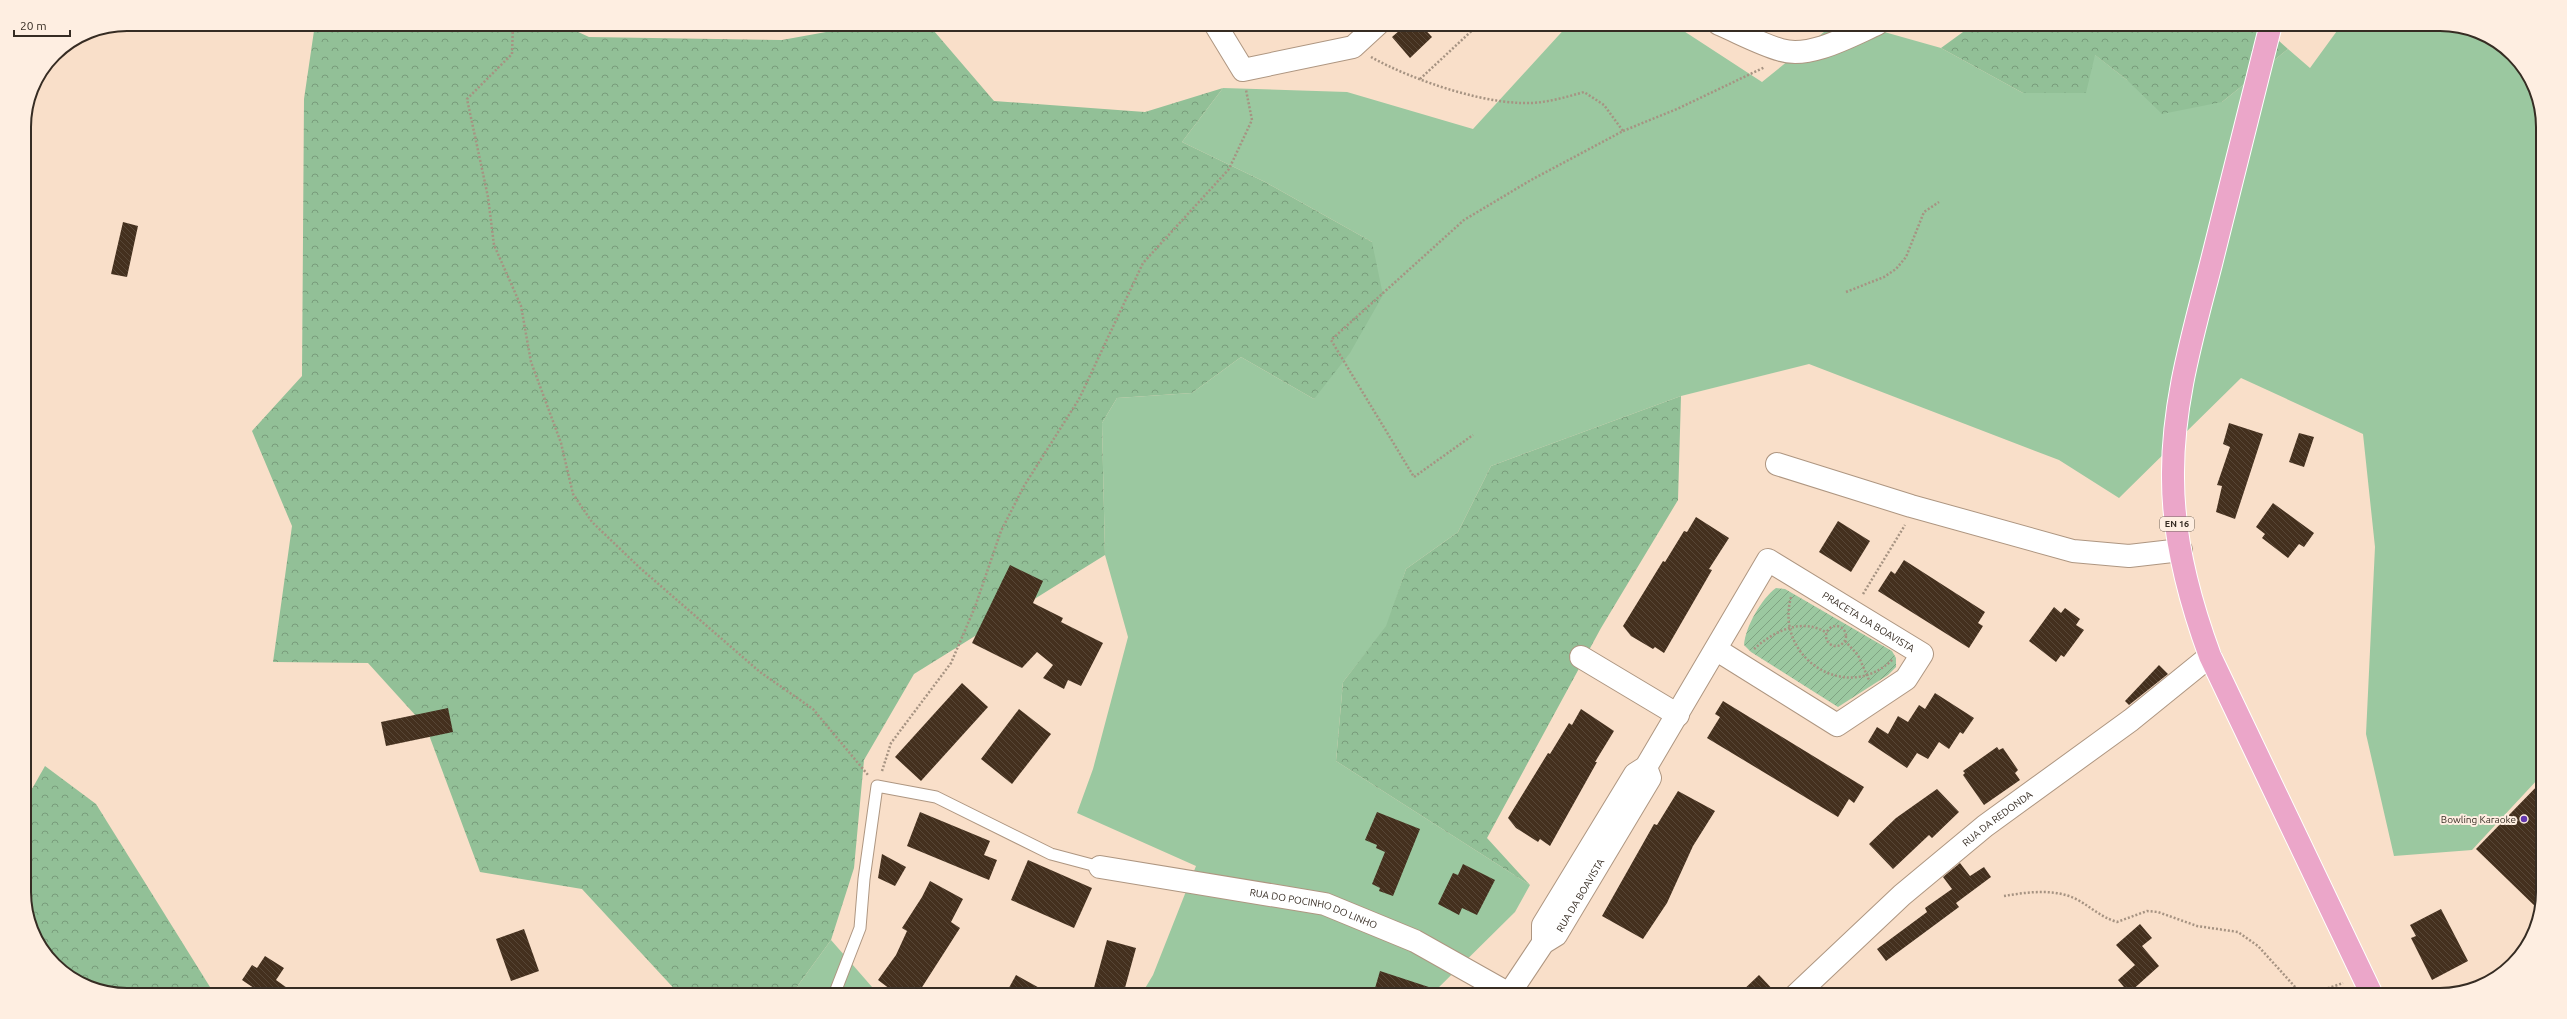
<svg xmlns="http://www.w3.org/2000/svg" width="2567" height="1019" font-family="Ubuntu,sans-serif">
  <defs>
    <pattern id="forest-crowns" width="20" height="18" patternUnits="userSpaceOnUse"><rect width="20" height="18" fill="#92c097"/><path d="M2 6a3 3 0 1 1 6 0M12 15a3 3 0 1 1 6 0" fill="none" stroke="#789c7b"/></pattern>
    <pattern id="garden-furrows" width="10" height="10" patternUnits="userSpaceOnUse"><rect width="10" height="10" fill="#9bc8a0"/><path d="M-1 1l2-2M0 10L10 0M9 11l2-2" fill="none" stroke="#7fa382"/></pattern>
    <pattern id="building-back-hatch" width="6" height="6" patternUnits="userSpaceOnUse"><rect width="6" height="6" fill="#44301e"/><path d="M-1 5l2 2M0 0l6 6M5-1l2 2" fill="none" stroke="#574636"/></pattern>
  </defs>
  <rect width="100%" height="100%" fill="#f9dfc9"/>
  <g fill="#9bc8a0">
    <polygon points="1569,24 1673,24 1762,82 1834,24 1856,24 1941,48 2023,93 2094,54 2127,80 2222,102 2288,49 2310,68 2342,24 2440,24 2474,30 2522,64 2543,120 2543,770 2538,779 2472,850 2394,856 2366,734 2375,547 2363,434 2241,378 2119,498 2059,460 1809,364 1681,396 1491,466 1458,532 1406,569 1387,626 1343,682 1336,761 1530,885 1515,912 1431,995 1141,995 1153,975 1196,866 1077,813 1093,769 1128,637 1105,555 1102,423 1117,398 1192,393 1241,357 1314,399 1372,242 1265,182 1182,142 1223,88 1347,92 1473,129"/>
    <polygon points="831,940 879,995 791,995"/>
  </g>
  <g fill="url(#forest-crowns)">
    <polygon points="315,24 561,24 589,37 782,40 870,24 928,24 994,101 1145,112 1223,88 1182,142 1265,182 1372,242 1383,295 1350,353 1314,399 1241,357 1192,393 1117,398 1102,423 1105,555 914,674 864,760 854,868 831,940 791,995 680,995 582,889 480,872 426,727 368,663 273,662 292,526 252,431 302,376 304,99"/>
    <polygon points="1974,24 2260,24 2288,49 2222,102 2162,114 2127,80 2095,55 2086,93 2023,93 1941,48"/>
    <polygon points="1681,396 1678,500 1601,628 1487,838 1530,885 1336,761 1343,682 1386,626 1406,569 1458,532 1491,466"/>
    <polygon points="45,766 96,804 215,995 127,995 93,989 45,955 24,899 24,803"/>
  </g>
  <path fill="url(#garden-furrows)" d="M 1776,588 L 1785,589 L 1892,651 L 1896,658 L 1896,667 L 1888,675 L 1838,707 L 1751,652 L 1744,645 C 1745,627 1762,598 1776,588 Z"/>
  <g fill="url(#building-back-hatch)">
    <polygon points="1407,24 1420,24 1432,37 1410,58 1392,37"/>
    <polygon points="123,222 138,226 127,277 111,274"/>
    <polygon points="2229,423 2263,434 2235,519 2216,512 2222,486 2217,485 2230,447 2223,444"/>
    <polygon points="2299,433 2314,437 2304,467 2289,462"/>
    <polygon points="2273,503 2314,533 2304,547 2299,544 2288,558 2262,538 2265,534 2256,527"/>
    <polygon points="1696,517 1729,538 1709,569 1712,570 1664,653 1655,647 1653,649 1631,636 1623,626 1663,561 1665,562 1684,531 1687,532"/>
    <polygon points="1838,521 1870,541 1851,572 1819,552"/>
    <polygon points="1904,560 1985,612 1978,623 1983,626 1969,648 1878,591 1891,571 1895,574"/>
    <polygon points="1010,565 1043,581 1033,603 1063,618 1061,622 1103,643 1081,686 1068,680 1064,689 1043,678 1053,665 1037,652 1022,668 972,643"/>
    <polygon points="2054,607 2061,613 2065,608 2080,619 2076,625 2084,630 2064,657 2061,655 2056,662 2029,641"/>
    <polygon points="2159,665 2168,674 2129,705 2125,701"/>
    <polygon points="962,683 988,707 921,781 895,757"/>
    <polygon points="1935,693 1974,718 1963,734 1960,732 1949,749 1939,742 1928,759 1917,753 1907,768 1868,742 1877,727 1888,734 1898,716 1908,722 1919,705 1925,709"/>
    <polygon points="1723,701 1864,787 1854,803 1849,799 1838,817 1707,738 1720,717 1715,714"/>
    <polygon points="448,708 453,732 386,746 381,722"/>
    <polygon points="1019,709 1051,734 1012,784 981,759"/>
    <polygon points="1581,709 1614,731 1595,762 1597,762 1550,846 1540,839 1538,842 1516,828 1508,818 1548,753 1550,754 1569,723 1572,725"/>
    <polygon points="1997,747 1999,750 2003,748 2018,770 2015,773 2020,780 1984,805 1963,775 1965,773 1963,771"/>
    <polygon points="2543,780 2543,892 2540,911 2476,849"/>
    <polygon points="1937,789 1959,812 1932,838 1929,835 1893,869 1869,844 1896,818"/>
    <polygon points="1678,791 1715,811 1693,846 1667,903 1643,939 1602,916 1654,824 1657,825"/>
    <polygon points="920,812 990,841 984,855 997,860 989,880 907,846"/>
    <polygon points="1377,812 1420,829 1393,896 1379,891 1380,888 1372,884 1385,852 1376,848 1377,845 1365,840"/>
    <polygon points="882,854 906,867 895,886 878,878"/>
    <polygon points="1028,860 1092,888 1074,928 1011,900"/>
    <polygon points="1960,863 1970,876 1984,867 1991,877 1956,903 1959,907 1886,961 1877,949 1927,912 1925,908 1952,889 1943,877"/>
    <polygon points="1463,864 1495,880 1477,915 1462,908 1459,915 1438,904 1453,873 1458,875"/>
    <polygon points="930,881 963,899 951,922 960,928 917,995 898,995 878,980 896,955 907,931 902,928 922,897"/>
    <polygon points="2441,909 2468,961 2432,980 2411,938 2416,936 2410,925"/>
    <polygon points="2140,924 2152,938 2142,946 2159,966 2129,993 2118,980 2135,965 2116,945"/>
    <polygon points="524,929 539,971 511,981 496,939"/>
    <polygon points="1107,940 1136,948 1123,995 1092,995"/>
    <polygon points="265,956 284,968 276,980 297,995 264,995 242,980 252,965 257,968"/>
    <polygon points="1380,971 1444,992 1444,995 1373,995"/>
    <polygon points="1016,975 1052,995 1005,995"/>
    <polygon points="1759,975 1778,995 1738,995"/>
  </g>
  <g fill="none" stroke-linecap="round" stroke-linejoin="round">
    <g stroke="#ae9681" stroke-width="13">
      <polyline id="service" points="834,995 860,928 864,879 877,786 936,797 1051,854 1100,867"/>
    </g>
    <g stroke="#ae9681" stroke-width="24">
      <g id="minor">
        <polyline points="1215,24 1243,70 1353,47 1378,24"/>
        <path d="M 1719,24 C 1740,33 1760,44 1781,50 C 1810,59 1852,35 1877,24"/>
        <polyline points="1777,464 1911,506 2073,551 2129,556 2181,550"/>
        <polyline points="1581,657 1678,715"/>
        <path id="s1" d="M 1100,867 L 1325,904 L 1415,941 L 1511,995"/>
        <path id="s2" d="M 1543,943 L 1543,925 L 1635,774 L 1646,767 L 1768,560 L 1922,654 L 1906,679 L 1837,725 L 1717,650"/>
        <path id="s3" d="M 1509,994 L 1543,943 L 1556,935 L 1650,778 L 1646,767"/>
        <path id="s4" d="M 1796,995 L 1902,895 L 1985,826 L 2131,720 L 2210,656"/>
      </g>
    </g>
    <g stroke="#fff" stroke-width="24">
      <path id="primary" d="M 2271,24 C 2251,104 2231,184 2211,264 C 2193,334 2172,404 2173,478 C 2173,539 2189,599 2210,656 L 2372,995"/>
    </g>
    <g stroke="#a69382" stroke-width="2.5" stroke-dasharray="2 2" stroke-linecap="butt">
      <polyline points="513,24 512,54 467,99 488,197 494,245 521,306 531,362 561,443 573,494 592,522 640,568 760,672 813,709 868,775"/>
      <path d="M 1371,57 C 1412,80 1494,109 1542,102 C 1556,100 1570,96 1584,92 L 1604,105 L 1623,131 L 1531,180 L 1464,220 L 1331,340 L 1414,477 L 1473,435"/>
      <polyline points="1420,79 1479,24"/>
      <polyline points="1623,131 1677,109 1765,67"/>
      <polyline points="1846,292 1884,277 1896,269 1906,257 1924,212 1939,202"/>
      <polyline points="1863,594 1905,525"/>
      <path d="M 1791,597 C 1774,658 1847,705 1893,659"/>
      <circle cx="1836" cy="636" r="10"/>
      <polyline points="1845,641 1858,655 1869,680"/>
      <path d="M 1754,649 C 1774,631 1802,617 1827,633"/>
      <polyline points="882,771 891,743 951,663 975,607 1001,531 1024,486 1079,399 1143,263 1229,169 1252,120 1246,90"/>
      <path d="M 2004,896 C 2028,892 2056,888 2078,900 C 2092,908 2101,917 2117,922 L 2147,911 L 2158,912 L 2197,926 L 2238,932 L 2258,946 L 2297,989 C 2311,995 2329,988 2343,983"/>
    </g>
    <use href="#service" stroke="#fff" stroke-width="11"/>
    <use href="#minor" stroke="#fff" stroke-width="22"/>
    <use href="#primary" stroke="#eba6c9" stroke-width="22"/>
  </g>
  <circle fill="#6437ae" stroke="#feeee1" stroke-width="1.5" cx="2524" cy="819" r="4"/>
  <g text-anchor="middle" stroke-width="4" stroke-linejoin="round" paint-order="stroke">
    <rect fill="#feeee1" stroke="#72665c" stroke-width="1" x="2160" y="517" width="34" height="14" rx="3"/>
    <g font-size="9" font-weight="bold" fill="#362c23">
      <text x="2177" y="527">EN 16</text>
    </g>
    <g font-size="10" fill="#362c23" stroke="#feeee1">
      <text dy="4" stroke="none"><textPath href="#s2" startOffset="566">PRACETA DA BOAVISTA</textPath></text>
      <text dy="4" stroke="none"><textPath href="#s4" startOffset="268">RUA DA REDONDA</textPath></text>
      <text dy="4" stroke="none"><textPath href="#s3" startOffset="123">RUA DA BOAVISTA</textPath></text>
      <text dy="4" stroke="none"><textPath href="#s1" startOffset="218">RUA DO POCINHO DO LINHO</textPath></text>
    </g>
    <g font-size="10" fill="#362c23" stroke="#feeee1" text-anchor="end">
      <text x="2516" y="823">Bowling Karaoke</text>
    </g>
  </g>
  <path d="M0 0H2567V1019H0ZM127 31H2440A96 96 0 0 1 2536 127V892A96 96 0 0 1 2440 988H127A96 96 0 0 1 31 892V127A96 96 0 0 1 127 31Z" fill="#feeee1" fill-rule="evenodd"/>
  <path fill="none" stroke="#362c23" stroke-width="2" d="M127 31H2440A96 96 0 0 1 2536 127V892A96 96 0 0 1 2440 988H127A96 96 0 0 1 31 892V127A96 96 0 0 1 127 31Z"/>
  <path d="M14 30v6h56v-6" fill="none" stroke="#362c23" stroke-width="2"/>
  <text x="20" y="30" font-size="12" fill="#362c23" stroke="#feeee1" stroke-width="3" paint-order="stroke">20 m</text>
</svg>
